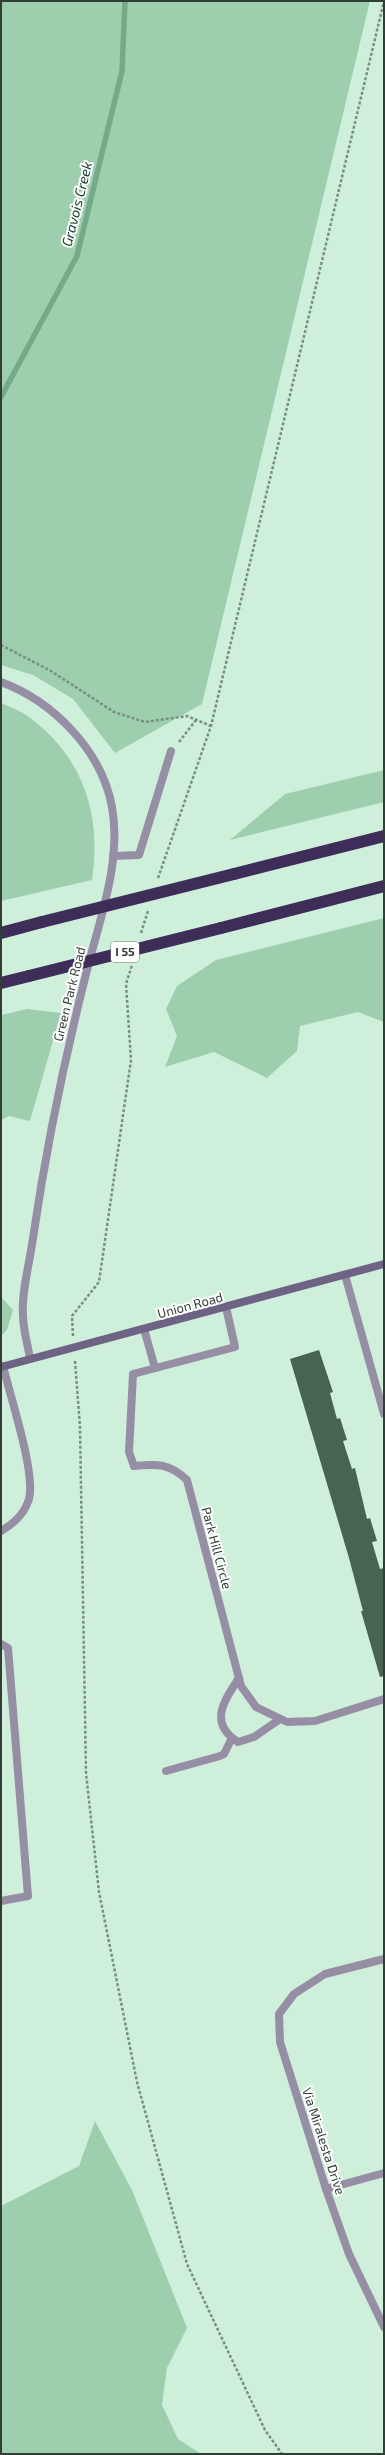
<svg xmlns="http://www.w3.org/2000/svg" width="385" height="2455" font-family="'Exo 2',sans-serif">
  <rect width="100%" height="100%" fill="#cef0da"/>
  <g fill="#9dcfaf">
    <polygon points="1,1 370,1 202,704 115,753 73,699 33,675 1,665"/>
    <path d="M 1,703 C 10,707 21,711 29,717 C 83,757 102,814 92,880 L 1,901 Z"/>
    <polygon points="384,770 384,802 230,840 285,794"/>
    <polygon points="384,918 384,1022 358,1012 300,1026 297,1051 267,1078 214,1052 165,1067 177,1036 166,1009 177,986 216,960"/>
    <polygon points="27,1009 61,1013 30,1121 9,1116 1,1120 1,1015"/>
    <polygon points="1,1297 13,1310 7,1330 1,1336"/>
    <polygon points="95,2121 132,2190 187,2328 167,2368 162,2405 178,2439 201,2454 1,2454 1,2206 79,2166"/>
  </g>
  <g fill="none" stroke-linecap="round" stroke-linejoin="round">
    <polyline stroke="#73ab88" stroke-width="5.5" points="1,397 77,256 122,71 125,1"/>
  </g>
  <polygon fill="#476452" points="319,1350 333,1392 330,1393 337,1419 340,1418 347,1440 343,1441 352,1469 355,1468 367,1519 370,1518 377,1541 372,1542 380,1569 384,1568 384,1676 380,1677 361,1611 363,1611 349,1558 290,1359"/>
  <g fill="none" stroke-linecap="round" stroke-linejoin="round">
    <g stroke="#798f81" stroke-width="2.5" stroke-dasharray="3 2" stroke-linecap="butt">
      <polyline points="1,645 51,671 114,712 145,722 187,716 211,726"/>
      <polyline points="179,742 196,720"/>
      <polyline points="158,878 211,726 384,1"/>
      <polyline points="141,933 148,911"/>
      <polyline points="73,1336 72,1316 99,1282 131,1060 126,984 132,965"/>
      <polyline points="75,1361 80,1427 86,1773 99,1892 137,2082 187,2264 265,2430 282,2454"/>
    </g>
    <g stroke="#968ea5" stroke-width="8">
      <polyline points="113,856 139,855 171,751"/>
      <polyline points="144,1329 155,1368"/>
      <polyline points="134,1466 129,1452 133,1374 235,1347 226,1307"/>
      <path d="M 1,1531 C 13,1524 25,1513 29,1499 C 36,1473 10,1396 3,1366"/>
      <polyline points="1,1644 8,1648 28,1896 1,1901"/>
      <polyline points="166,1771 220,1756 224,1754 232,1738"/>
    </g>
    <g stroke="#968ea5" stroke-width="8">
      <polyline points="345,1275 384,1414"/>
      <path d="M 134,1466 C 158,1464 169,1463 187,1480 L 241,1686 L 256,1707 L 287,1722 L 315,1721 L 384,1699"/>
      <path d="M 239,1678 C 224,1701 208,1723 238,1742 L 254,1737 L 280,1719"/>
      <polyline points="384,1959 325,1974 294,1994 279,2014 280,2042 326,2189 349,2254 384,2327"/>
      <polyline points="326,2189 384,2173"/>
    </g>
    <path stroke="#968ea5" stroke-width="8" d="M 1,682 C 53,701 102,751 112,807 C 122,862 99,921 86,974 C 64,1061 46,1149 33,1238 C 30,1261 21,1294 23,1315 C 23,1330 28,1345 30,1359"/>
    <polyline stroke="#6f6385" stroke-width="8" points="1,1367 384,1264"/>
    <g stroke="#3e2c59" stroke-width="12">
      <polyline points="234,874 384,836"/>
      <polyline points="221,928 384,886"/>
      <polyline points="1,933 42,922"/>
      <polyline points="1,983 29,976"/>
    </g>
    <g stroke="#3e2c59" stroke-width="12">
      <polyline points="42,922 234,874"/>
      <polyline points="29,976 221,928"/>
    </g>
  </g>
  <g text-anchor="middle" stroke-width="4" stroke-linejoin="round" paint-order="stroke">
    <rect fill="#fff" stroke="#6f7872" stroke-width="1" x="111" y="942" width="28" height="20" rx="3"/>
    <g font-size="12" font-weight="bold" fill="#313e36">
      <text x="125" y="956">I 55</text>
    </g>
    <g font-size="13" fill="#313e36" stroke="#fff">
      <text transform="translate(69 994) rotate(-76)" y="5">Green Park Road</text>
      <text transform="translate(190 1305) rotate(-15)" y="5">Union Road</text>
      <text transform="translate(217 1548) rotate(75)" y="5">Park Hill Circle</text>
      <text transform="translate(324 2141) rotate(72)" y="5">Via Miralesta Drive</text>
    </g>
    <g font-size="14" font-style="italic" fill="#123f27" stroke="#fff">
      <text transform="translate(77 204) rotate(-76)" y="5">Gravois Creek</text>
    </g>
  </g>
  <rect width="385" height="2455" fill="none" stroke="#313e36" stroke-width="4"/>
</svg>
